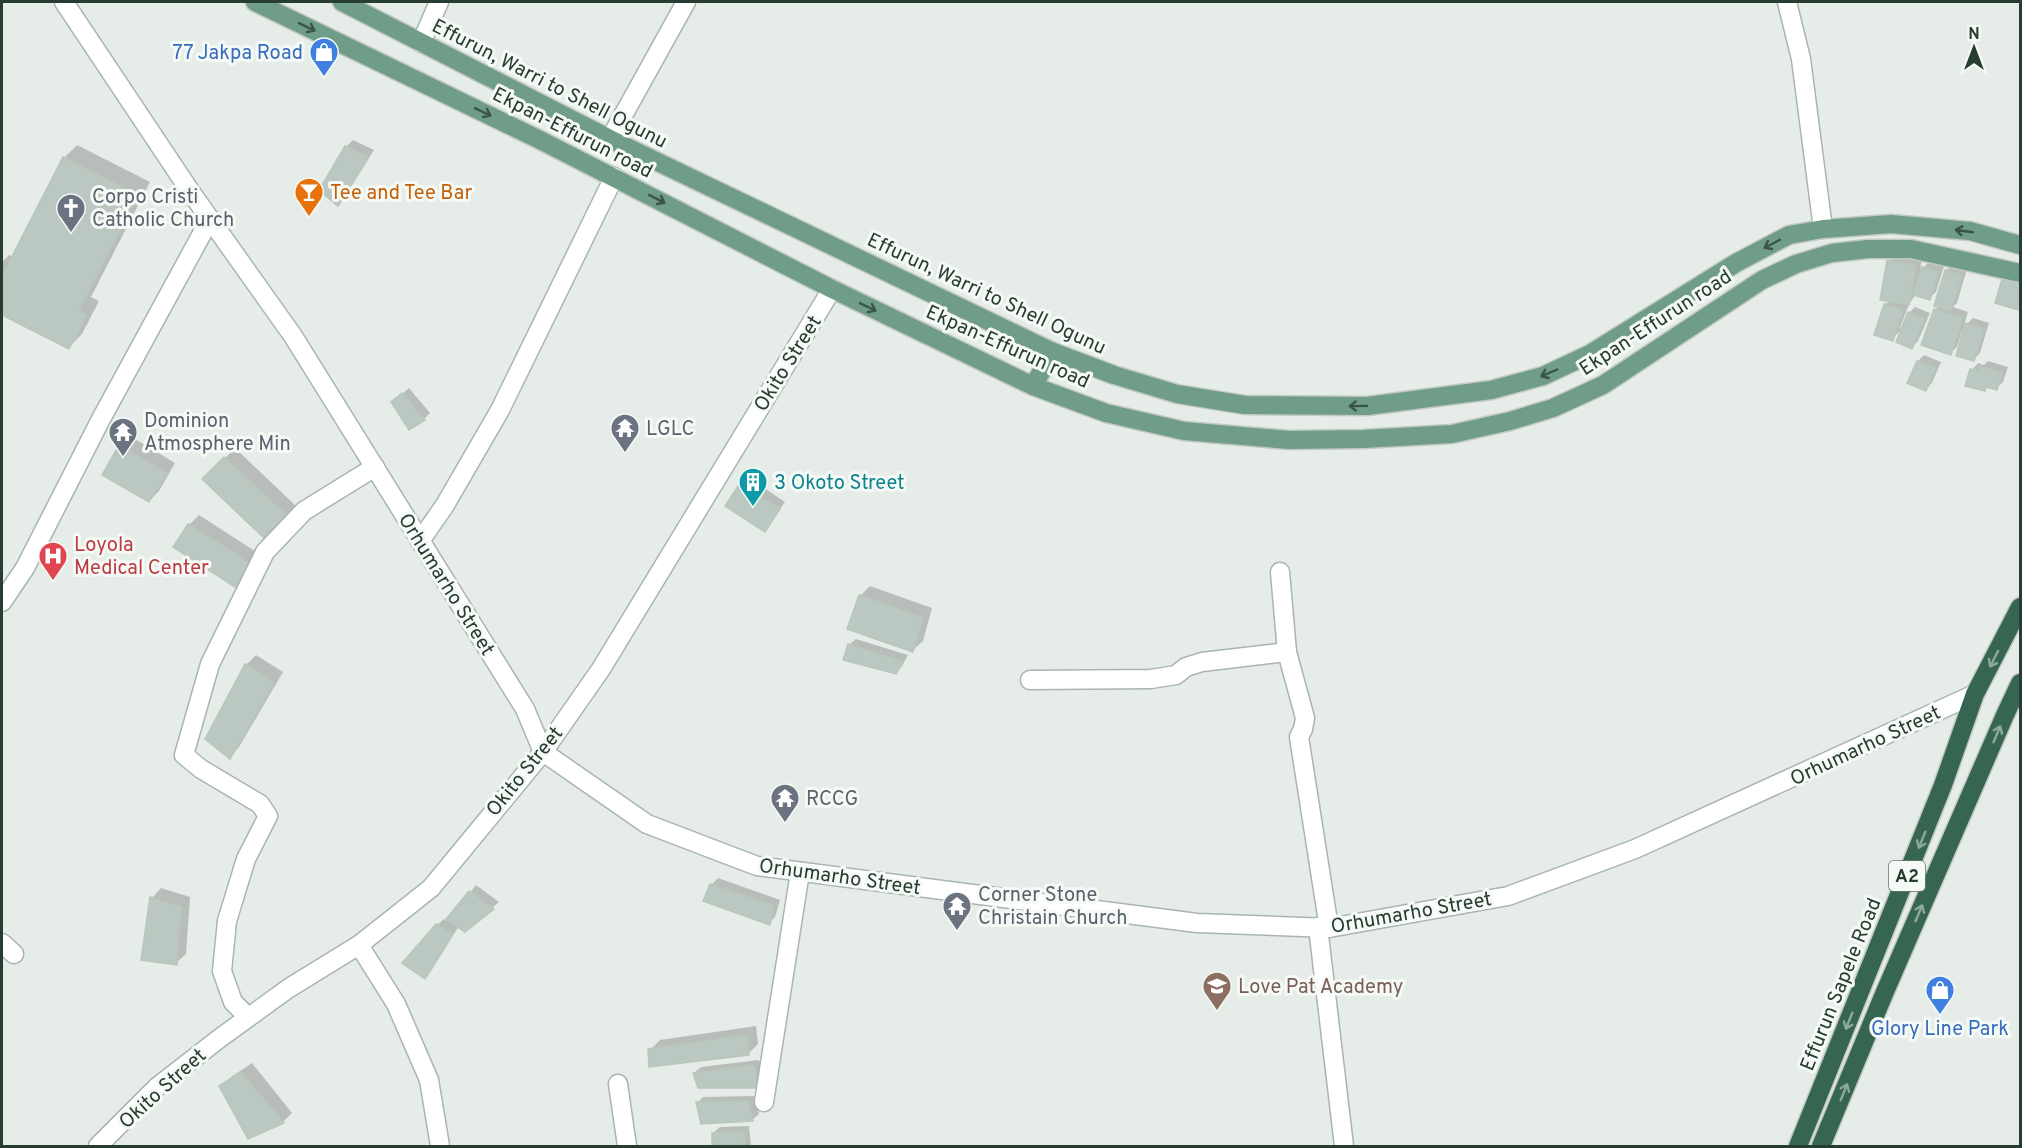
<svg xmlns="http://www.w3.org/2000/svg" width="2022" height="1148" font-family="Overpass,sans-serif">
  <rect width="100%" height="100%" fill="#e6ede8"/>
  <g fill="#0003">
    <polygon points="353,140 374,150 344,197 338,204 346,147"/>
    <polygon points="77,145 150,182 91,297 99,301 82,334 69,347 2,313 2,262 9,255 13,257 64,158"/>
    <polygon points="1895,255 1922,259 1920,271 1929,262 1944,266 1936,292 1929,298 1916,294 1909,304 1900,328 1902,329 1892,339 1876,334 1886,304 1890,300 1889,261"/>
    <polygon points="1952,264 1967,269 1957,303 1953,307 1968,312 1963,328 1973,318 1989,323 1980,353 1974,359 1965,331 1962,330 1957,347 1950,353 1935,310 1939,306 1946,271"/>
    <polygon points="2010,273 2020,277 2020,305 2018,308 2004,280"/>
    <polygon points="1915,307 1930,313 1918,341 1912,347 1909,313"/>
    <polygon points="1924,355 1941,362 1932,383 1926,389 1918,361"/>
    <polygon points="1988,361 2008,367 2003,382 1996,388 1988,386 1984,389 1972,370 1978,363 1984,365"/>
    <polygon points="409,388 430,413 424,419 393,402"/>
    <polygon points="130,436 175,463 159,491 149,501 120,446"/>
    <polygon points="235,448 296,506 265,537 205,479"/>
    <polygon points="748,477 785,502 765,530 727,505"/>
    <polygon points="199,515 261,555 247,577 189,525"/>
    <polygon points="870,586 932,608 923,641 913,650 860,596"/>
    <polygon points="856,639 908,655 902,666 896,672 849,645"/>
    <polygon points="256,655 283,672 239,747 230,757 207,739 247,664"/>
    <polygon points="718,878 780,900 775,917 769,923 711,885"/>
    <polygon points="476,885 499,902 465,931 459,926 431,971 425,977 437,925 444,919 447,921"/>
    <polygon points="161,888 190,897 186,954 176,963 152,898"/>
    <polygon points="756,1026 758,1044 749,1053 650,1050 660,1040"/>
    <polygon points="759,1060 765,1081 759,1087 694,1073 701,1067"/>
    <polygon points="252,1063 292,1113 283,1122 221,1086 231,1077"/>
    <polygon points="754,1096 759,1114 752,1120 697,1103 703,1097"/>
    <polygon points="749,1126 751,1146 713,1146 713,1133 720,1127"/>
  </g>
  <g fill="#bbc8c1" stroke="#b9c6be" stroke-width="1.5">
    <polygon points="345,146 369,157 338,206 319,190"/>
    <polygon points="63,157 138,195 79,311 87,315 69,349 2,315 2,271 4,272"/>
    <polygon points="1887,260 1916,265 1909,305 1880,300"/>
    <polygon points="1922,267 1938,272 1930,300 1913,295"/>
    <polygon points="1945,270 1962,275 1951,311 1934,306"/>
    <polygon points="2002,279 2020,284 2018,310 1995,303"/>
    <polygon points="1884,304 1903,310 1893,341 1874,335"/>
    <polygon points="1934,309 1963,318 1951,355 1921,345"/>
    <polygon points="1908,312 1924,319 1912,349 1896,342"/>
    <polygon points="1965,323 1984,329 1974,361 1956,356"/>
    <polygon points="1917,361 1936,368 1926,391 1907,383"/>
    <polygon points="1980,366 2002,373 1997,390 1986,387 1985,391 1965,386 1970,369 1979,371"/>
    <polygon points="402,393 425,420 409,430 391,402"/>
    <polygon points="119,445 167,473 149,502 102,475"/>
    <polygon points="224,457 287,516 265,539 202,479"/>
    <polygon points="740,483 780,509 765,532 725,506"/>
    <polygon points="188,524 253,565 238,589 173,547"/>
    <polygon points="859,595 923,618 913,652 847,629"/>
    <polygon points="848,644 903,662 896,674 843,660"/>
    <polygon points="245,664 274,683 230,759 205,739"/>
    <polygon points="710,884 774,906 770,925 703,901"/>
    <polygon points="469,891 494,909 465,932 446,919"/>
    <polygon points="150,897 181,907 177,965 141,960"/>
    <polygon points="436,924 453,934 425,979 402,963"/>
    <polygon points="747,1035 749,1055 649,1067 648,1049"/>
    <polygon points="753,1065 760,1088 698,1088 693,1073"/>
    <polygon points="241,1072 284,1123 248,1139 219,1086"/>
    <polygon points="748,1101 753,1121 701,1124 696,1102"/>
    <polygon points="744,1132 745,1146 712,1146 712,1133"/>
  </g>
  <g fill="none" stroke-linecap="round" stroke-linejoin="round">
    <g stroke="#a9b5ae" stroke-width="21">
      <g id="minor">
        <polyline points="64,2 190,191 293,336 525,709 543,752 647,824 757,866 1197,923 1329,928 1508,896 1635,849 1975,694"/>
        <polyline points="1787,2 1801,59 1823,229"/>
        <polyline points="421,43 439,2"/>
        <polyline points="610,139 686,2"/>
        <polyline points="420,541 445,505 500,410 614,177"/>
        <polyline points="1280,572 1287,652 1305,718 1303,729 1299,737 1329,928"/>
        <polyline points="2,602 25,568 101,419 210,219"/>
        <polyline points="1030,680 1151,679 1176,675 1186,667 1202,662 1287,652"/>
        <polyline points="1318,927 1344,1146"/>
        <polyline points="2,943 14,954"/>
        <polyline points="359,945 396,1004 429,1080 440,1146"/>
        <polyline points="248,1017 233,1002 222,971 227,921 246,859 268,816 260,804 201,769 184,755 210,664 265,552 304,511 375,467"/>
        <polyline points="618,1084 627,1146"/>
        <polyline points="764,1102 800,872"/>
        <polyline points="98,1146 157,1087 220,1038 289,988 359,945 431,888 543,752 601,669 832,289"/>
      </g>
    </g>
    <g stroke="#c3c9c6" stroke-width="21">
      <g id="major">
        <polyline points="255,2 538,139 832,289 1033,386 1106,413 1184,431 1289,440 1363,439 1452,434 1510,421 1553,408 1603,385 1762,280 1796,264 1832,253 1868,249 1911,249 2020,273"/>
        <polyline points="342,2 610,139 1053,352 1114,375 1177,394 1245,405 1367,406 1491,390 1543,376 1590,354 1736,263 1789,235 1823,229 1891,224 1970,231 2020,245"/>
        <polyline points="1033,386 1053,352"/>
      </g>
    </g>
    <g stroke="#c3c9c6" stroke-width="21">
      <g id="highway">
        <polyline points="1798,1146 1943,785 1975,694 2020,607"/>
        <polyline points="1821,1146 1884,994 2005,715 2020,683"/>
      </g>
    </g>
    <use href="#minor" stroke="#fff" stroke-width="18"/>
    <use href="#major" stroke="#709d87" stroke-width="18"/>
    <use href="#highway" stroke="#366651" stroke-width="18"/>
  </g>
  <defs><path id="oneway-shaft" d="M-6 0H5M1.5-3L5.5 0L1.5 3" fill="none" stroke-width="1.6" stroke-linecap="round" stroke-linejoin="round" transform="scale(1.5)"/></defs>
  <g stroke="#395547">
    <use href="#oneway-shaft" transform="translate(307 27) rotate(26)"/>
    <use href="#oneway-shaft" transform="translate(483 112) rotate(26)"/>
    <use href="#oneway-shaft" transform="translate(657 199) rotate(27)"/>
    <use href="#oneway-shaft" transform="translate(1964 231) rotate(-172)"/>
    <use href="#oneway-shaft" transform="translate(1772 244) rotate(152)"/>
    <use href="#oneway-shaft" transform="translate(868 307) rotate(26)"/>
    <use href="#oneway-shaft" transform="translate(1549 373) rotate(157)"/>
    <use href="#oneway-shaft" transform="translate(1358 406) rotate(179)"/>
  </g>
  <g stroke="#8ca99c">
    <use href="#oneway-shaft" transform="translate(1994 659) rotate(117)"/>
    <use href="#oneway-shaft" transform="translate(1997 734) rotate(-67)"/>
    <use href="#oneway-shaft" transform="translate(1922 840) rotate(112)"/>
    <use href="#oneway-shaft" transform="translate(1919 913) rotate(-67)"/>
    <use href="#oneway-shaft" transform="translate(1849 1021) rotate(112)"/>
    <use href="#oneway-shaft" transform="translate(1844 1092) rotate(-68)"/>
  </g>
  <defs>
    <g id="shop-pin" transform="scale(1.5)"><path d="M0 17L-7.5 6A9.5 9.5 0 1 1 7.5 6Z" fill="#3f7fe0" stroke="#f6faf7"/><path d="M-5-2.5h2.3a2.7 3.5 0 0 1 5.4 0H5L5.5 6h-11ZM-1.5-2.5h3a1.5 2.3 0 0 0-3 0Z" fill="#fff"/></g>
    <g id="bar-pin" transform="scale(1.5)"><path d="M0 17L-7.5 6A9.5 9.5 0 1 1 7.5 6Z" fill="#e8710a" stroke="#f6faf7"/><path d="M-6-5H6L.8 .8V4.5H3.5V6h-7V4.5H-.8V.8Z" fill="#fff"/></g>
    <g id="church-pin" transform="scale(1.5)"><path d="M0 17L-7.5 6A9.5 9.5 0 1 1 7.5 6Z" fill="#6b7280" stroke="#f6faf7"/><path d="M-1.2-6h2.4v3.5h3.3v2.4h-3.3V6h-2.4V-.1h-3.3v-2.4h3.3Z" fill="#fff"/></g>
    <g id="temple-pin" transform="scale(1.5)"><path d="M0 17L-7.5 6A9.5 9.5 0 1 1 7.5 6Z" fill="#6b7280" stroke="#f6faf7"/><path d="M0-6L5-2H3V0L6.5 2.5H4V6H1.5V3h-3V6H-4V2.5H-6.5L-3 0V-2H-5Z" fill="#fff"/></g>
    <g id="building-pin" transform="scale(1.5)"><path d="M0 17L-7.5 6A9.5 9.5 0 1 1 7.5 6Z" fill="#0f9aa8" stroke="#f6faf7"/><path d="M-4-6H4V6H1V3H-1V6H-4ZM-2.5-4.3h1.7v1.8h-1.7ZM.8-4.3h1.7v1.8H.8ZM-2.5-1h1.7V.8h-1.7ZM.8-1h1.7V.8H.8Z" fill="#fff"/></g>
    <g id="hospital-pin" transform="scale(1.5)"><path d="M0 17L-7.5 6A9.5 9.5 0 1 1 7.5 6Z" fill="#e0444e" stroke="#f6faf7"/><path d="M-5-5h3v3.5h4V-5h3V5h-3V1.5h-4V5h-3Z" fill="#fff"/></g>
    <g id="school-pin" transform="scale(1.5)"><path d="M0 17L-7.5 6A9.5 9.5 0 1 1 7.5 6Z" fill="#8d6e63" stroke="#f6faf7"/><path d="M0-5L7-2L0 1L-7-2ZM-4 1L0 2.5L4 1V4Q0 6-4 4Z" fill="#fff"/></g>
  </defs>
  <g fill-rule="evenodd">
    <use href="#shop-pin" x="324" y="52"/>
    <use href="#bar-pin" x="309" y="192"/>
    <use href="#church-pin" x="71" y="208"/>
    <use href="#temple-pin" x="625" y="428"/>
    <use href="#temple-pin" x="123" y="432"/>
    <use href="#building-pin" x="753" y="482"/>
    <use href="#hospital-pin" x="53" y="556"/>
    <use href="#temple-pin" x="785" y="798"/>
    <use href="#temple-pin" x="957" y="906"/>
    <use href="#school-pin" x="1217" y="986"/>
    <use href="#shop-pin" x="1940" y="990"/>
  </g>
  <g text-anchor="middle" stroke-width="6" stroke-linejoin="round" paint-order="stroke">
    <rect fill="#f6faf7" stroke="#65766d" stroke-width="1.5" x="1889" y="861" width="36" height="30" rx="4.5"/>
    <g font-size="18" font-weight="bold" fill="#273d32">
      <text x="1907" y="882">A2</text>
    </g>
    <g font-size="20" fill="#366cbe" stroke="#f6faf7" text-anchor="end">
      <text x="303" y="59">77 Jakpa Road</text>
      <text x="1940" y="1035" text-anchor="middle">Glory Line Park</text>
    </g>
    <g font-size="20" fill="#273d32" stroke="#f6faf7">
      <text transform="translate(550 83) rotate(27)" y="7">Effurun, Warri to Shell Ogunu</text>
      <text transform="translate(573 132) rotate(27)" y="7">Ekpan-Effurun road</text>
      <text transform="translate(987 293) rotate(25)" y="7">Effurun, Warri to Shell Ogunu</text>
      <text transform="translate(1655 322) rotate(-33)" y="7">Ekpan-Effurun road</text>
      <text transform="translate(1008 346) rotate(24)" y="7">Ekpan-Effurun road</text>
      <text transform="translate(787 363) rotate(-58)" y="7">Okito Street</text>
      <text transform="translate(447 584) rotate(58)" y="7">Orhumarho Street</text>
      <text transform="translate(1865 745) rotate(-25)" y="7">Orhumarho Street</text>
      <text transform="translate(524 771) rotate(-51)" y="7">Okito Street</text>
      <text transform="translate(840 876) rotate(8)" y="7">Orhumarho Street</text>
      <text transform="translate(1411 912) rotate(-10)" y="7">Orhumarho Street</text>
      <text transform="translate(1840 984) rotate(-68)" y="7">Effurun Sapele Road</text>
      <text transform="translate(162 1088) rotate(-42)" y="7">Okito Street</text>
    </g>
    <g font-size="20" fill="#c56008" stroke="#f6faf7" text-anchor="start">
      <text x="330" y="199">Tee and Tee Bar</text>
    </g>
    <g font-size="20" fill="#5b616d" stroke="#f6faf7" text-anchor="start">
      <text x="92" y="203">Corpo Cristi<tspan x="92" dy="23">Catholic Church</tspan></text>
      <text x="144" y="427">Dominion<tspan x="144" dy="23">Atmosphere Min</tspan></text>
      <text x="646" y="435">LGLC</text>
      <text x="806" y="805">RCCG</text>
      <text x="978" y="901">Corner Stone<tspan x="978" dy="23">Christain Church</tspan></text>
    </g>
    <g font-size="20" fill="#0d838f" stroke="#f6faf7" text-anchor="start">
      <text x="774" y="489">3 Okoto Street</text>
    </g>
    <g font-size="20" fill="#be3a42" stroke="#f6faf7" text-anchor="start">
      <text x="74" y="551">Loyola<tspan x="74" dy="23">Medical Center</tspan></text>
    </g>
    <g font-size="20" fill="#785e54" stroke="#f6faf7" text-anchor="start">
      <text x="1238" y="993">Love Pat Academy</text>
    </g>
  </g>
  <rect width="2022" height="1148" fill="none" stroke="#273d32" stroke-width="6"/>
  <g transform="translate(1974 48)" stroke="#f6faf7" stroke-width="4.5" paint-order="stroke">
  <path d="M0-4.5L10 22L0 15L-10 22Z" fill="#273d32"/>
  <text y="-9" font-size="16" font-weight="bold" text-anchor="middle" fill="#273d32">N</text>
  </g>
</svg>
